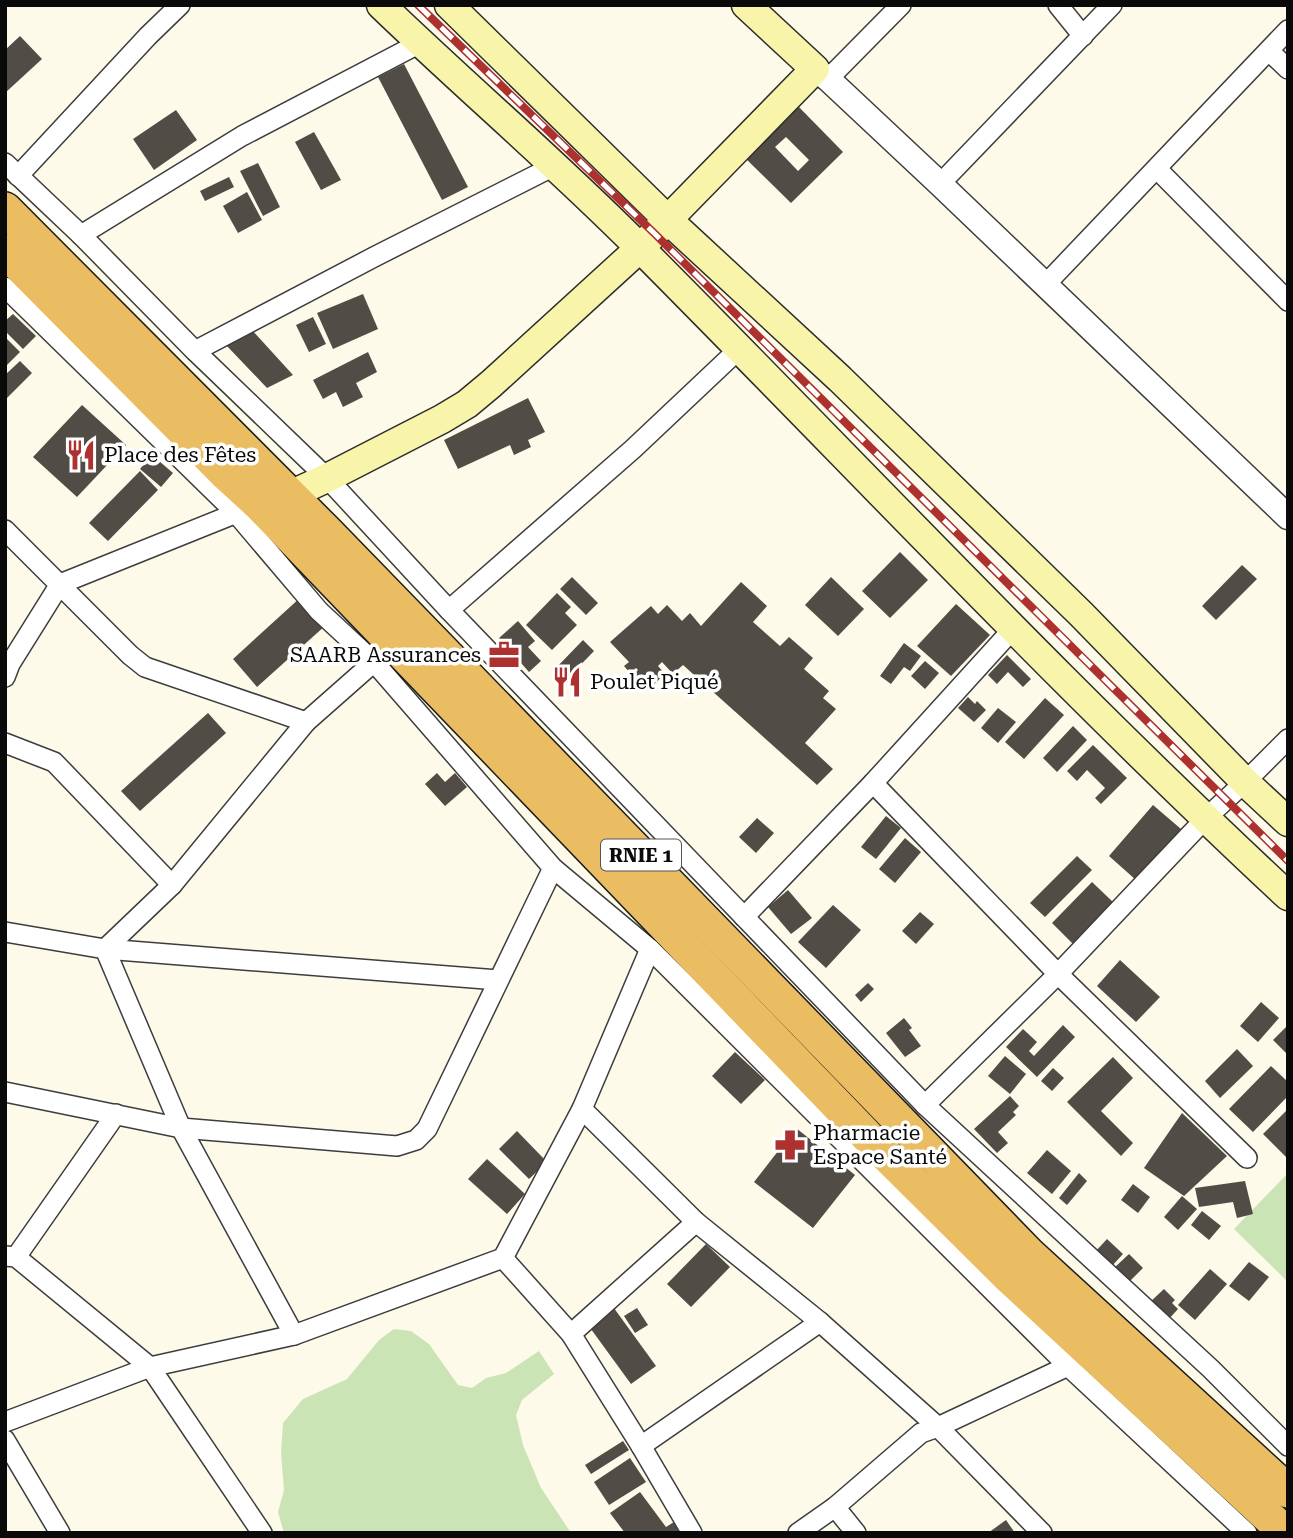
<svg xmlns="http://www.w3.org/2000/svg" width="1293" height="1538" font-family="'Roboto Serif',serif">
  <rect width="100%" height="100%" fill="#fdfae9"/>
  <g fill="#cbe4b6">
    <polygon points="1288,1173 1288,1282 1234,1229"/>
    <polygon points="394,1329 411,1331 429,1344 458,1385 472,1388 486,1378 506,1373 539,1351 554,1374 522,1400 516,1415 523,1445 541,1488 571,1533 284,1533 278,1512 284,1490 281,1453 283,1423 303,1399 347,1379 379,1340"/>
  </g>
  <g fill="#524c47" fill-rule="evenodd">
    <polygon points="20,36 42,59 5,93 5,50"/>
    <polygon points="404,64 468,187 442,200 378,77"/>
    <path d="M 795,103 L 843,152 L 791,203 L 742,155 ZM 786,137 L 809,160 L 798,171 L 775,147 Z"/>
    <polygon points="176,110 197,140 154,170 133,139"/>
    <polygon points="314,132 341,180 321,190 295,142"/>
    <polygon points="258,163 280,207 263,216 240,171"/>
    <polygon points="229,177 234,187 205,201 200,191"/>
    <polygon points="247,192 262,220 238,233 223,206"/>
    <polygon points="363,294 378,329 333,349 317,313"/>
    <polygon points="13,314 36,336 23,349 5,331 5,321"/>
    <polygon points="313,317 326,344 309,352 296,325"/>
    <polygon points="252,330 293,375 267,388 226,345"/>
    <polygon points="5,337 20,352 5,367"/>
    <polygon points="368,352 377,372 356,383 363,397 343,407 336,392 323,399 313,380"/>
    <polygon points="20,361 32,373 5,400 5,375"/>
    <polygon points="528,398 545,432 528,440 531,447 514,455 510,445 458,469 444,440"/>
    <polygon points="82,405 126,445 77,497 33,457"/>
    <polygon points="152,455 173,473 161,487 140,469"/>
    <polygon points="140,471 158,490 108,541 89,523"/>
    <polygon points="900,552 928,580 890,618 862,591"/>
    <polygon points="1242,565 1257,579 1216,620 1202,606"/>
    <polygon points="572,577 598,603 586,615 560,589"/>
    <polygon points="831,577 864,609 838,636 805,605"/>
    <polygon points="741,582 767,606 753,622 780,646 789,637 813,658 804,669 829,691 823,698 836,709 805,743 833,769 817,785 683,665 673,674 662,662 658,666 665,674 653,685 645,675 638,681 633,675 638,670 636,668 630,673 624,666 629,662 610,642 651,606 658,614 667,605 682,621 690,613 701,626"/>
    <polygon points="557,593 571,607 565,613 577,625 552,650 526,625"/>
    <polygon points="301,597 326,625 257,687 233,659"/>
    <polygon points="956,604 990,635 951,676 917,646"/>
    <polygon points="518,621 535,641 528,647 541,661 529,672 499,638"/>
    <polygon points="583,640 594,651 565,681 554,670"/>
    <polygon points="904,643 921,656 910,671 904,667 891,684 880,676"/>
    <polygon points="1007,655 1031,679 1023,687 1008,672 997,684 988,675"/>
    <polygon points="925,661 939,673 925,689 911,676"/>
    <polygon points="968,697 975,704 977,701 986,710 974,722 958,708"/>
    <polygon points="1045,698 1064,715 1024,759 1005,742"/>
    <polygon points="998,708 1016,722 998,743 981,728"/>
    <polygon points="208,713 226,733 140,811 121,791"/>
    <polygon points="1073,726 1087,740 1057,772 1043,758"/>
    <polygon points="1093,745 1127,778 1101,804 1095,798 1105,788 1087,770 1077,781 1067,771"/>
    <polygon points="437,773 445,782 455,773 467,787 445,806 425,784"/>
    <polygon points="1153,805 1181,829 1136,880 1109,856"/>
    <polygon points="886,816 901,828 876,859 861,847"/>
    <polygon points="757,818 774,833 756,853 739,837"/>
    <polygon points="905,838 921,852 895,883 879,869"/>
    <polygon points="1077,856 1092,870 1045,917 1030,903"/>
    <polygon points="1092,882 1114,903 1074,945 1052,923"/>
    <polygon points="788,890 812,918 791,934 768,907"/>
    <polygon points="833,905 861,930 826,968 798,942"/>
    <polygon points="920,912 934,924 916,944 902,931"/>
    <polygon points="1120,960 1160,997 1136,1022 1097,986"/>
    <polygon points="868,983 874,989 861,1002 855,995"/>
    <polygon points="1261,1002 1279,1018 1258,1042 1240,1026"/>
    <polygon points="904,1018 912,1028 909,1030 921,1046 905,1057 886,1033"/>
    <polygon points="1063,1025 1075,1037 1037,1077 1006,1047 1023,1029 1037,1042 1029,1051 1034,1056"/>
    <polygon points="1288,1025 1288,1055 1273,1040"/>
    <polygon points="1237,1049 1253,1066 1220,1098 1205,1081"/>
    <polygon points="735,1052 765,1080 741,1104 712,1076"/>
    <polygon points="1005,1056 1026,1074 1010,1094 988,1076"/>
    <polygon points="1113,1057 1133,1078 1101,1111 1133,1143 1121,1156 1067,1102"/>
    <polygon points="1271,1066 1288,1082 1288,1096 1253,1132 1229,1109"/>
    <polygon points="1053,1068 1064,1078 1052,1091 1041,1081"/>
    <polygon points="1010,1096 1019,1106 1013,1112 1016,1115 998,1132 1008,1143 997,1153 974,1129"/>
    <polygon points="1288,1109 1288,1159 1263,1134"/>
    <polygon points="1182,1113 1227,1156 1184,1196 1144,1168"/>
    <polygon points="796,1128 855,1175 813,1228 754,1182"/>
    <polygon points="517,1131 547,1162 529,1179 499,1149"/>
    <polygon points="1047,1150 1071,1171 1052,1194 1027,1173"/>
    <polygon points="487,1159 525,1194 507,1214 468,1179"/>
    <polygon points="1079,1173 1087,1181 1067,1205 1059,1198"/>
    <polygon points="1245,1181 1253,1214 1237,1218 1233,1202 1199,1207 1195,1188"/>
    <polygon points="1133,1184 1150,1197 1138,1213 1121,1200"/>
    <polygon points="1182,1196 1197,1209 1178,1230 1164,1217"/>
    <polygon points="1202,1211 1221,1226 1209,1240 1191,1225"/>
    <polygon points="1107,1239 1123,1254 1111,1267 1095,1252"/>
    <polygon points="706,1244 730,1267 691,1307 667,1284"/>
    <polygon points="1129,1254 1143,1268 1128,1283 1113,1269"/>
    <polygon points="1249,1262 1269,1277 1249,1301 1229,1286"/>
    <polygon points="1210,1269 1227,1284 1195,1320 1178,1305"/>
    <polygon points="1164,1289 1175,1300 1172,1303 1178,1309 1167,1321 1149,1303"/>
    <polygon points="611,1304 656,1366 631,1384 588,1325"/>
    <polygon points="637,1308 648,1325 635,1333 624,1316"/>
    <polygon points="623,1441 629,1450 591,1474 585,1465"/>
    <polygon points="630,1458 646,1482 609,1505 594,1482"/>
    <polygon points="640,1492 666,1527 674,1522 679,1530 675,1533 625,1533 610,1513"/>
    <polygon points="1006,1520 1015,1533 988,1533"/>
  </g>
  <g fill="none" stroke-linecap="round" stroke-linejoin="round">
    <g stroke="#3d3d3d" stroke-width="22">
      <g id="minor">
        <polyline points="1058,5 1083,36"/>
        <polyline points="1269,51 1288,69"/>
        <polyline points="828,79 901,5"/>
        <polyline points="5,163 81,235 195,351 327,478 449,610 925,1105 1211,1369 1288,1446"/>
        <polyline points="1157,169 1288,301"/>
        <polyline points="18,176 148,36 180,5"/>
        <polyline points="940,184 1112,5"/>
        <polyline points="81,235 242,136 420,43"/>
        <polyline points="1045,285 1288,30"/>
        <polyline points="5,287 235,512 319,611 374,662 553,868 650,949 1068,1366 1247,1533"/>
        <polyline points="195,351 374,257 554,166"/>
        <polyline points="5,530 130,655 145,667 306,722"/>
        <polyline points="449,610 633,449 739,349"/>
        <polyline points="5,677 10,664 60,584 244,510"/>
        <polyline points="5,743 54,762 172,885"/>
        <polyline points="873,783 1058,974 1247,1158"/>
        <polyline points="744,917 873,783 1013,629"/>
        <polyline points="5,932 105,949 498,980"/>
        <polyline points="105,949 181,1128 294,1335"/>
        <polyline points="105,949 172,885 306,722 374,662"/>
        <polyline points="5,1092 181,1128 397,1146 416,1140 427,1129 553,868"/>
        <polyline points="925,1105 1058,974 1205,819 1245,782 1288,739"/>
        <polyline points="582,1109 696,1222 820,1322 938,1427 1042,1533"/>
        <polyline points="5,1256 16,1257 150,1367 262,1533"/>
        <polyline points="16,1257 116,1114"/>
        <polyline points="503,1258 571,1334 641,1446 692,1533"/>
        <polyline points="571,1334 696,1222"/>
        <polyline points="5,1422 150,1367 294,1335 503,1258 582,1109 650,949"/>
        <polyline points="5,1440 60,1533"/>
        <polyline points="641,1446 820,1322"/>
        <polyline points="835,1507 856,1533"/>
        <polyline points="798,1533 835,1507 921,1433 938,1427 1068,1366"/>
      </g>
    </g>
    <g stroke="#3d3d3d" stroke-width="27">
      <polyline id="tertiary" points="815,69 828,79 940,184 1288,517"/>
    </g>
    <g stroke="#2c2c2c" stroke-width="31">
      <g id="secondary">
        <path d="M 381,5 C 467,88 558,165 642,250 C 857,466 1065,689 1288,896"/>
        <polyline points="449,5 668,220 840,379 1081,614 1245,782 1288,822"/>
        <polyline points="273,501 290,495 327,478 442,419 467,404 491,384 640,248 815,69 746,5"/>
      </g>
    </g>
    <g stroke="#1b1b1b" stroke-width="36">
      <g id="trunk">
        <polyline points="5,209 327,532 1029,1254 1288,1491"/>
        <polyline points="5,251 223,471 260,505 868,1137 1010,1278 1286,1533"/>
      </g>
    </g>
    <use href="#minor" stroke="#fff" stroke-width="19"/>
    <use href="#tertiary" stroke="#fff" stroke-width="24"/>
    <use href="#secondary" stroke="#f8f4a9" stroke-width="28"/>
    <use href="#trunk" stroke="#eabd62" stroke-width="33"/>
    <g stroke="#ad312f" stroke-width="8">
      <polyline id="rail" points="418,5 654,233 1288,861"/>
    </g>
    <use href="#rail" stroke="#fff" stroke-width="5" stroke-dasharray="16" stroke-linecap="butt"/>
  </g>
  <defs>
    <g id="restaurant-bare" transform="scale(2.415)"><path d="M-5-6h1v4h1v-4h1v4h1v-4h1v5L-1.5 .5V6h-2V.5L-5-1ZM5-6V6H3V1.5H1.5Q1.5-4 5-6Z" fill="#ad312f" stroke="#fff" stroke-width="2.5" paint-order="stroke"/></g>
    <g id="office-bare" transform="scale(2.415)"><path d="M-6-3h4V-5.5h4V-3h4V5H-6ZM-1-4.5V-3h2v-1.5ZM-6 0V1H6V0Z" fill="#ad312f" stroke="#fff" stroke-width="2.5" paint-order="stroke"/></g>
    <g id="pharmacy-bare" transform="scale(2.415)"><path d="M-2-6h4v4h4v4h-4v4h-4v-4h-4v-4h4Z" fill="#ad312f" stroke="#fff" stroke-width="2.5" paint-order="stroke"/></g>
  </defs>
  <g fill-rule="evenodd">
    <use href="#restaurant-bare" x="81" y="455"/>
    <use href="#office-bare" x="504" y="655"/>
    <use href="#restaurant-bare" x="567" y="682"/>
    <use href="#pharmacy-bare" x="790" y="1145"/>
  </g>
  <g text-anchor="middle" stroke-width="7" stroke-linejoin="round" paint-order="stroke">
    <rect fill="#fff" stroke="#545454" stroke-width="2" x="601" y="839.5" width="80" height="31" rx="5"/>
    <g font-size="19" font-weight="bold" fill="#0a0a0a">
      <text x="641" y="862">RNIE 1</text>
    </g>
    <g font-size="21" fill="#0a0a0a" stroke="#fff" text-anchor="start">
      <text x="104" y="462">Place des Fêtes</text>
      <text x="481" y="662" text-anchor="end">SAARB Assurances</text>
      <text x="590" y="689">Poulet Piqué</text>
      <text x="813" y="1140">Pharmacie<tspan x="813" dy="24">Espace Santé</tspan></text>
    </g>
  </g>
  <rect width="1293" height="1538" fill="none" stroke="#0a0a0a" stroke-width="14"/>
</svg>
